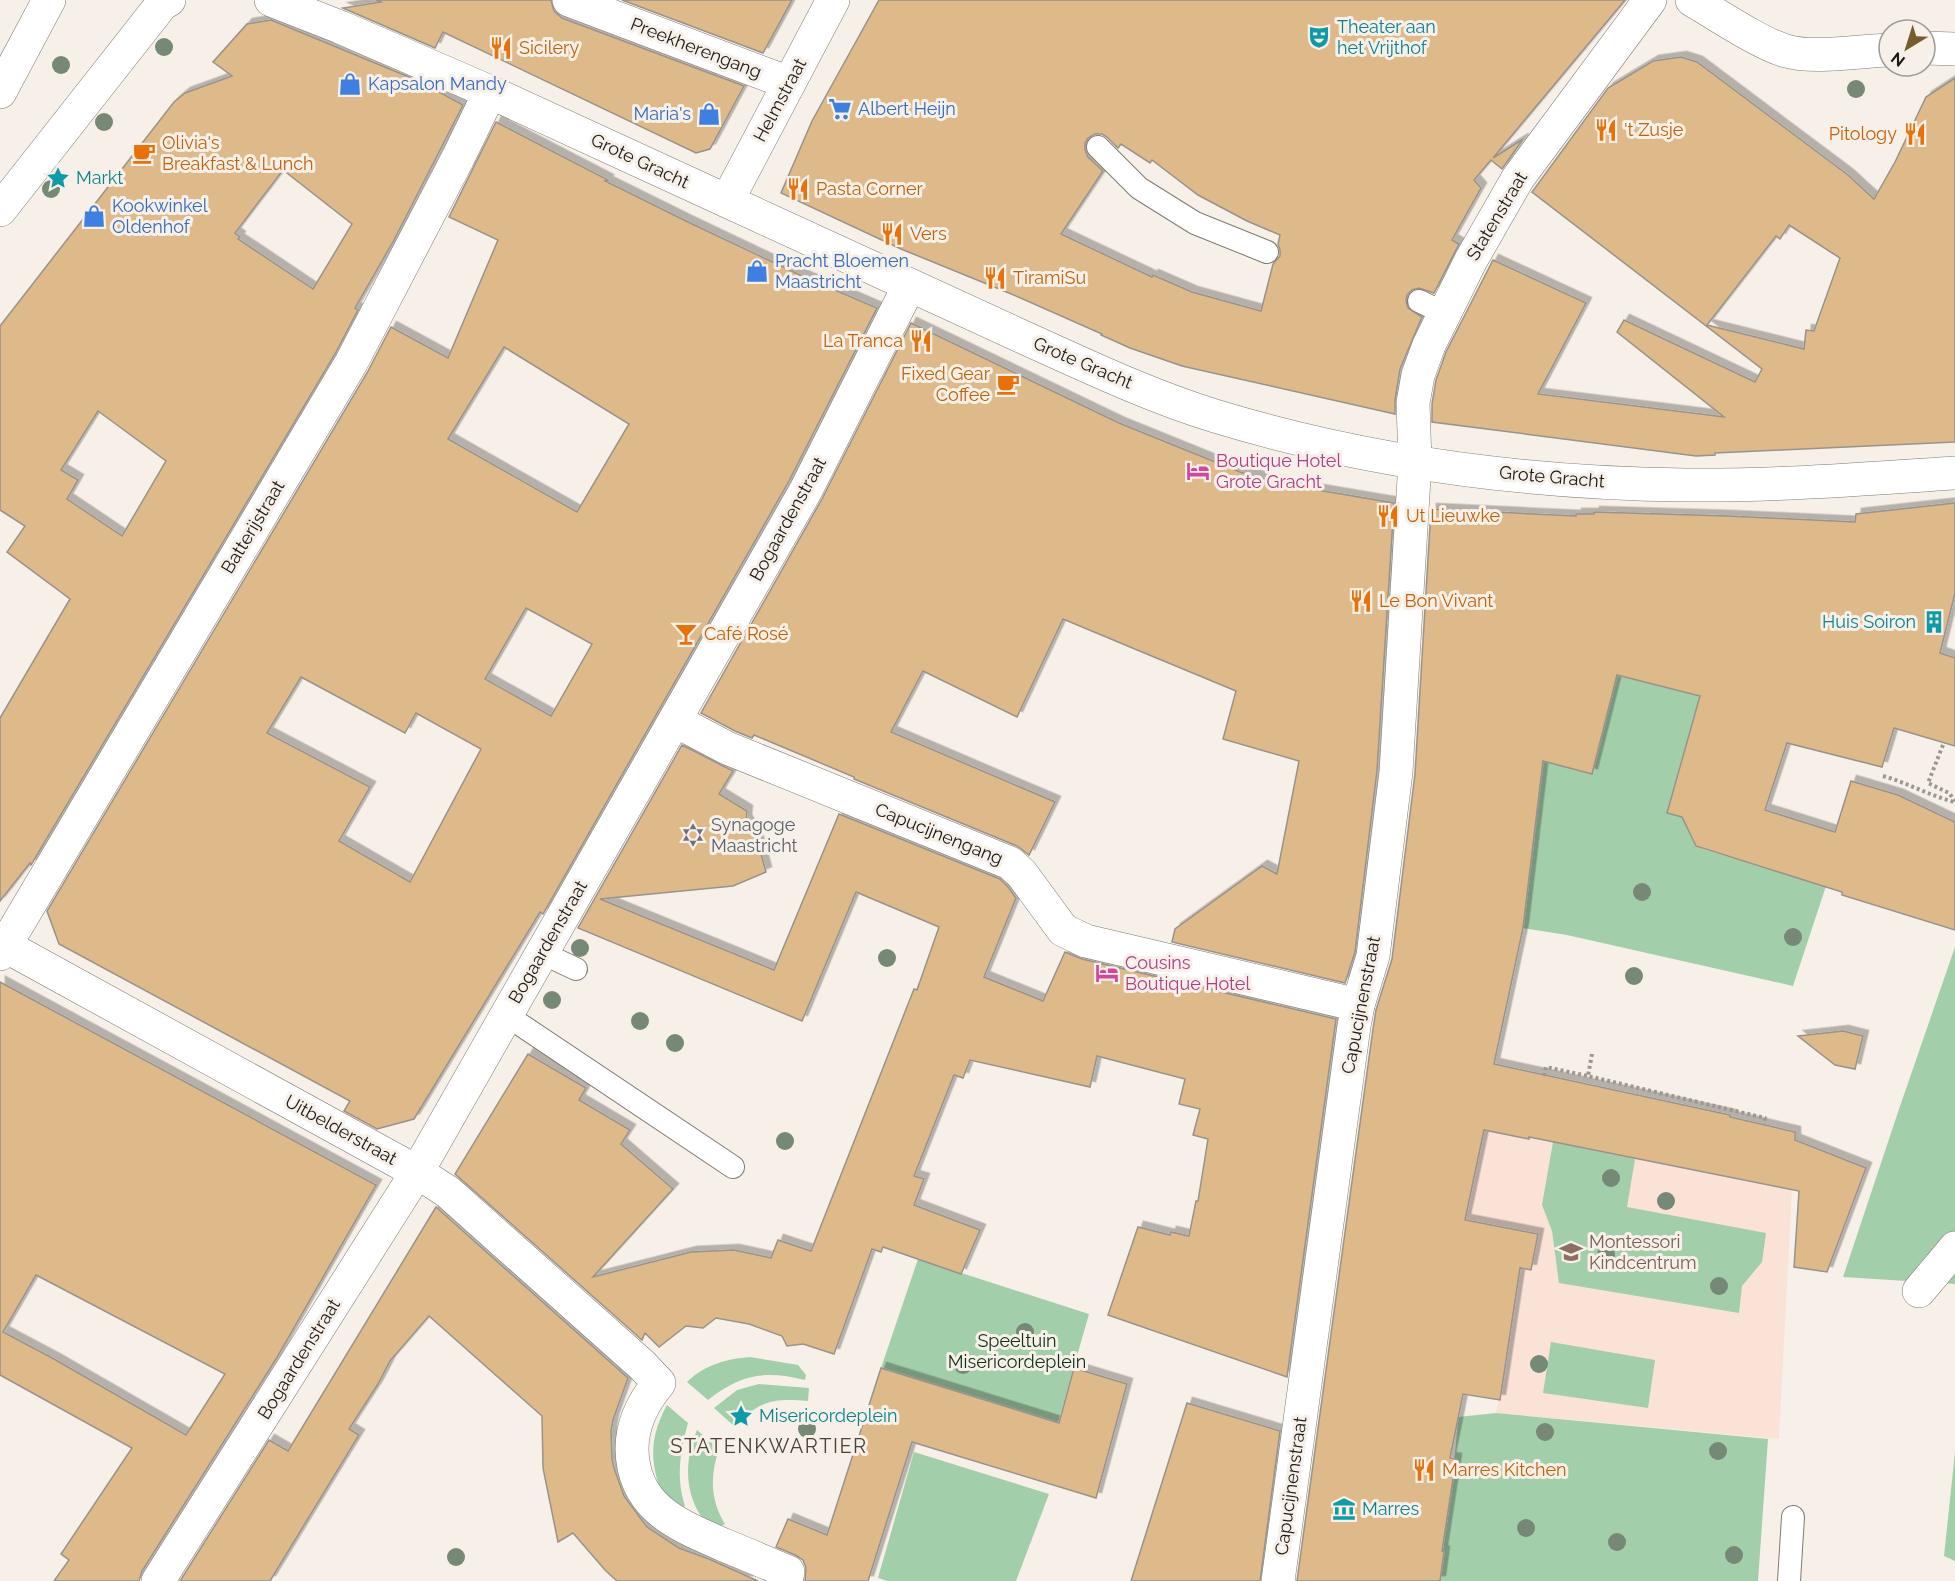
<svg xmlns="http://www.w3.org/2000/svg" width="1955" height="1581" font-family="Raleway,sans-serif">
  <defs>
    <filter id="shadow"><feDropShadow dx="5.5" dy="-5.5" stdDeviation="0" flood-color="#0004"/></filter>
  </defs>
  <rect width="100%" height="100%" fill="#f7f0e8"/>
  <polygon fill="#fae2d7" points="1379,1073 1522,1073 1795,1132 1779,1439 1496,1413 1499,1400"/>
  <g fill="#a3ceaa">
    <polygon points="1617,675 1700,696 1667,813 1692,820 1703,849 1826,886 1793,986 1567,935 1523,928 1543,761 1592,774"/>
    <polygon points="1955,947 1955,1284 1843,1277 1897,1115"/>
    <polygon points="1553,1142 1635,1159 1627,1207 1766,1233 1762,1262 1742,1286 1739,1313 1559,1283 1552,1231 1542,1205"/>
    <polygon points="918,1259 1089,1314 1057,1426 881,1368"/>
    <polygon points="1551,1342 1655,1360 1648,1408 1543,1393"/>
    <path d="M 750,1357 L 798,1365 L 806,1375 L 805,1380 C 766,1370 740,1374 708,1400 L 687,1382 C 704,1365 726,1359 750,1357 Z"/>
    <path d="M 759,1384 L 809,1388 L 808,1401 C 772,1398 760,1401 734,1426 L 714,1408 L 737,1390 Z"/>
    <path d="M 667,1405 L 688,1423 C 680,1452 676,1477 685,1506 L 669,1512 C 652,1472 645,1445 667,1405 Z"/>
    <path d="M 1496,1413 L 1768,1439 L 1758,1581 L 1440,1581 C 1444,1526 1455,1472 1458,1417 Z"/>
    <path d="M 697,1430 L 719,1449 C 710,1475 710,1500 725,1524 L 712,1530 C 685,1502 682,1466 697,1430 Z"/>
    <polygon points="914,1452 1049,1494 1016,1581 888,1581 878,1578"/>
    <polygon points="1955,1452 1955,1561 1944,1556"/>
  </g>
  <g fill="#deb989" stroke="#99938b" stroke-width="1.5" fill-rule="evenodd" filter="url(#shadow)">
    <polygon points="376,0 551,0 554,11 562,18 744,86 710,149 696,153 443,32 435,48 343,8 381,2"/>
    <polygon points="622,0 792,0 763,53"/>
    <path d="M 879,0 L 1625,0 L 1493,158 L 1523,139 L 1502,169 L 1491,160 L 1474,180 L 1481,188 L 1452,240 L 1459,244 L 1434,293 L 1419,288 L 1412,290 L 1407,295 L 1406,301 L 1408,308 L 1422,317 L 1400,369 L 1395,400 L 1395,414 L 1182,366 L 1130,348 L 1101,335 L 1102,334 L 1009,293 L 901,249 L 781,193 L 812,121 ZM 1095,134 L 1102,134 L 1107,137 L 1118,148 L 1121,144 L 1150,163 L 1152,160 L 1198,195 L 1247,221 L 1280,235 L 1278,244 L 1280,250 L 1280,256 L 1273,264 L 1261,311 L 1192,292 L 1153,275 L 1152,277 L 1061,234 L 1103,171 L 1088,157 L 1085,150 L 1085,143 L 1088,138 Z"/>
    <path d="M 271,20 L 421,82 L 463,105 L 394,240 L 355,308 L 358,310 L 335,354 L 31,865 L 30,863 L 0,901 L 0,718 L 70,599 L 7,552 L 25,526 L 0,510 L 0,326 L 174,102 L 185,93 L 232,76 L 213,62 L 247,24 ZM 283,170 L 352,224 L 313,289 L 238,239 L 240,237 L 235,233 ZM 98,411 L 166,461 L 122,536 L 67,499 L 78,480 L 61,470 Z"/>
    <path d="M 1681,57 L 1697,62 L 1848,175 L 1874,199 L 1895,162 L 1926,97 L 1955,78 L 1955,442 L 1715,453 L 1715,455 L 1696,456 L 1432,422 L 1432,404 L 1436,380 L 1446,352 L 1493,260 L 1586,303 L 1538,394 L 1724,417 L 1617,332 L 1624,320 L 1755,382 L 1762,369 L 1532,192 L 1608,88 L 1653,61 ZM 1789,225 L 1840,258 L 1814,331 L 1806,330 L 1804,349 L 1707,325 L 1776,236 L 1780,239 Z"/>
    <path d="M 496,122 L 608,180 L 605,181 L 688,222 L 800,275 L 877,308 L 789,481 L 543,914 L 540,912 L 414,1119 L 377,1129 L 344,1111 L 350,1101 L 59,944 L 47,911 L 367,373 L 391,327 L 448,358 L 498,240 L 449,217 ZM 504,347 L 629,424 L 577,512 L 448,439 ZM 526,608 L 592,644 L 551,716 L 485,679 ZM 301,677 L 405,733 L 416,713 L 481,749 L 410,882 L 339,841 L 370,787 L 267,733 Z"/>
    <polygon points="911,323 1119,423 1240,472 1288,485 1394,503 1377,770 1355,952 1345,983 1172,942 1175,929 1262,866 1277,874 1299,761 1223,739 1236,691 1130,647 1063,619 1017,717 923,671 891,732 1055,802 1029,855 1017,846 854,779 854,777 754,735 752,738 735,731 701,713 822,499"/>
    <polygon points="1955,503 1955,593 1940,653 1955,658 1955,746 1894,728 1882,767 1787,743 1765,810 1835,832 1851,781 1898,795 1955,822 1955,930 1842,895 1842,892 1696,846 1682,817 1667,813 1700,696 1617,675 1592,774 1543,761 1523,928 1494,1064 1730,1115 1730,1117 1795,1132 1795,1140 1866,1168 1827,1272 1794,1267 1799,1191 1529,1137 1529,1139 1484,1130 1465,1220 1538,1234 1531,1270 1520,1268 1500,1400 1463,1394 1450,1458 1456,1459 1442,1551 1444,1552 1440,1581 1297,1581 1373,1029 1376,1010 1392,959 1415,774 1431,509 1576,516 1576,514 1594,514 1594,512 1727,516 1855,522 1856,514"/>
    <polygon points="682,745 733,771 719,794 747,811 746,820 757,839 766,872 733,886 600,899 774,970 839,814 1000,879 1008,887 1016,898 984,977 1043,1001 1065,952 1082,959 1336,1019 1287,1377 1108,1315 1138,1227 1170,1235 1171,1232 1189,1236 1196,1201 1198,1201 1208,1139 1193,1135 1200,1109 1179,1104 1185,1079 1097,1056 1090,1087 970,1060 963,1078 954,1075 914,1176 924,1179 914,1205 980,1230 961,1274 883,1247 881,1252 872,1249 834,1354 803,1344 787,1346 782,1336 749,1324 716,1318 703,1328 686,1326 659,1347 645,1333 642,1340 455,1174 528,1054 586,1088 579,1100 630,1130 621,1144 673,1189 593,1277 691,1252 734,1250 771,1258 778,1240 811,1251 914,989 917,990 939,927 856,892 802,1021 578,928"/>
    <path d="M 0,982 L 376,1185 L 276,1359 L 142,1571 L 139,1581 L 54,1581 L 69,1560 L 61,1554 L 132,1448 L 0,1375 ZM 36,1275 L 225,1374 L 186,1435 L 54,1359 L 3,1332 Z"/>
    <polygon points="1843,1031 1863,1036 1855,1069 1835,1065 1798,1036"/>
    <polygon points="436,1207 628,1378 613,1420 611,1431 612,1459 614,1468 624,1496 647,1527 679,1548 709,1559 758,1581 617,1581 605,1570 573,1533 558,1542 543,1468 542,1416 429,1316 390,1361 378,1384 349,1429 359,1435 270,1581 180,1581 269,1440 288,1451"/>
    <polygon points="881,1368 1059,1423 1074,1368 1127,1384 1096,1498 912,1442 868,1581 805,1581 806,1568 803,1560 795,1555 776,1547 788,1519 827,1535"/>
    <polygon points="1187,1403 1280,1431 1260,1581 1131,1581"/>
  </g>
  <g fill="none" stroke-linecap="round" stroke-linejoin="round">
    <g stroke="#807a72" stroke-width="24">
      <g id="service">
        <polyline points="1098,147 1139,188 1195,223 1267,252"/>
        <polyline points="1419,301 1444,313"/>
        <polyline points="542,953 576,969"/>
        <polyline points="506,1015 733,1167"/>
        <polyline points="1789,1581 1793,1517"/>
      </g>
    </g>
    <g stroke="#807a72" stroke-width="34">
      <g id="pedestrian">
        <polyline points="569,0 789,83"/>
        <polyline points="0,92 49,0"/>
        <path d="M 417,1172 L 448,1192 L 642,1365 L 659,1383 C 643,1402 632,1423 632,1449 C 633,1508 678,1525 724,1545 C 746,1554 767,1563 788,1572 L 786,1581"/>
        <polyline points="1919,1291 1955,1248"/>
      </g>
    </g>
    <g stroke="#807a72" stroke-width="34">
      <g id="minor">
        <polyline points="271,0 340,27 490,92 727,201"/>
        <polyline points="0,210 162,4 169,0"/>
        <polyline points="676,721 727,748 1010,863 1022,874 1063,930 1086,941 1358,1005"/>
        <polyline points="0,943 417,1172"/>
        <polyline points="0,954 351,363 458,158 490,92"/>
        <polyline points="158,1581 417,1172 806,490 909,286"/>
        <polyline points="1278,1581 1354,1026 1358,1005 1373,956 1396,772 1415,462 1413,403 1418,375 1429,345 1471,260 1518,178 1650,0"/>
      </g>
    </g>
    <g stroke="#807a72" stroke-width="34">
      <g id="tertiary">
        <path d="M 833,0 L 727,201 C 826,247 925,293 1025,338 C 1087,366 1150,396 1215,416 C 1366,462 1527,483 1685,485 C 1775,486 1865,479 1955,473"/>
        <path d="M 1692,0 C 1718,15 1759,43 1786,51 C 1814,59 1859,51 1889,50"/>
        <polyline points="1925,48 1955,49"/>
      </g>
    </g>
    <g stroke="#9d9791" stroke-width="4" stroke-dasharray="3 3" stroke-linecap="butt">
      <polyline points="1943,745 1928,783 1949,793 1955,801"/>
      <path d="M 1883,776 C 1908,783 1930,796 1955,802"/>
      <polyline points="1592,1054 1588,1076 1765,1118 1764,1125"/>
      <polyline points="1544,1076 1546,1067 1588,1076"/>
    </g>
    <use href="#service" stroke="#fff" stroke-width="22"/>
    <use href="#pedestrian" stroke="#fff" stroke-width="33"/>
    <use href="#minor" stroke="#fff" stroke-width="33"/>
    <use href="#tertiary" stroke="#fff" stroke-width="33"/>
  </g>
  <g fill="#768876">
    <circle cx="164" cy="47" r="9"/>
    <circle cx="61" cy="65" r="9"/>
    <circle cx="1856" cy="89" r="9"/>
    <circle cx="104" cy="122" r="9"/>
    <circle cx="51" cy="189" r="9"/>
    <circle cx="1642" cy="892" r="9"/>
    <circle cx="1793" cy="937" r="9"/>
    <circle cx="580" cy="948" r="9"/>
    <circle cx="887" cy="958" r="9"/>
    <circle cx="1634" cy="976" r="9"/>
    <circle cx="552" cy="1000" r="9"/>
    <circle cx="640" cy="1021" r="9"/>
    <circle cx="675" cy="1043" r="9"/>
    <circle cx="785" cy="1141" r="9"/>
    <circle cx="1611" cy="1178" r="9"/>
    <circle cx="1666" cy="1201" r="9"/>
    <circle cx="1606" cy="1255" r="9"/>
    <circle cx="1719" cy="1286" r="9"/>
    <circle cx="1025" cy="1332" r="9"/>
    <circle cx="1539" cy="1364" r="9"/>
    <circle cx="963" cy="1365" r="9"/>
    <circle cx="807" cy="1429" r="9"/>
    <circle cx="1545" cy="1432" r="9"/>
    <circle cx="1718" cy="1451" r="9"/>
    <circle cx="1526" cy="1528" r="9"/>
    <circle cx="1617" cy="1542" r="9"/>
    <circle cx="1734" cy="1555" r="9"/>
    <circle cx="456" cy="1557" r="9"/>
  </g>
  <defs>
    <g id="theatre-bare" transform="scale(1.8)"><path d="M-5-5.5Q0-4 5-5.5V0Q5 5 0 6Q-5 5-5 0ZM-3.3-2.5H-1v1.5H-3.3ZM1-2.5H3.3v1.5H1ZM-2.8 1Q0 5.5 2.8 1Z" fill="#0f9aa8" stroke="#f7f0e8" stroke-width="2.5" paint-order="stroke"/></g>
    <g id="restaurant-bare" transform="scale(1.8)"><path d="M-5-6h1v4h1v-4h1v4h1v-4h1v5L-1.5 .5V6h-2V.5L-5-1ZM5-6V6H3V1.5H1.5Q1.5-4 5-6Z" fill="#e8710a" stroke="#f7f0e8" stroke-width="2.5" paint-order="stroke"/></g>
    <g id="shop-bare" transform="scale(1.8)"><path d="M-5-2.5h2.3a2.7 3.5 0 0 1 5.4 0H5L5.5 6h-11ZM-1.5-2.5h3a1.5 2.3 0 0 0-3 0Z" fill="#3f7fe0" stroke="#f7f0e8" stroke-width="2.5" paint-order="stroke"/></g>
    <g id="supermarket-bare" transform="scale(1.8)"><path d="M-6-5.5h2.5l.6 2H6L4.5 2H-2.5L-4.4-4H-6ZM-1.5 3.2a1.3 1.3 0 1 0 .1 0ZM3 3.2a1.3 1.3 0 1 0 .1 0Z" fill="#3f7fe0" stroke="#f7f0e8" stroke-width="2.5" paint-order="stroke"/></g>
    <g id="cafe-bare" transform="scale(1.8)"><path d="M-5.5-4.5H6V0H3Q3 3.5 0 3.5H-2.5Q-5.5 3.5-5.5 0ZM3-3.2v2h1.7v-2ZM-6 4.5H4V6H-6Z" fill="#e8710a" stroke="#f7f0e8" stroke-width="2.5" paint-order="stroke"/></g>
    <g id="sight-bare" transform="scale(1.8)"><path d="M0-6L1.8-2.2L6-1.7L2.9 1.2L3.7 5.4L0 3.3L-3.7 5.4L-2.9 1.2L-6-1.7L-1.8-2.2Z" fill="#0f9aa8" stroke="#f7f0e8" stroke-width="2.5" paint-order="stroke"/></g>
    <g id="hotel-bare" transform="scale(1.8)"><path d="M-6-4.5h1.5V1H6V5H4.5V3h-9V5H-6ZM-4 0a1.8 1.8 0 1 1 3.6 0ZM.5 0V-2.5h3Q6-2.5 6 0Z" fill="#d1479c" stroke="#f7f0e8" stroke-width="2.5" paint-order="stroke"/></g>
    <g id="building-bare" transform="scale(1.8)"><path d="M-4-6H4V6H1V3H-1V6H-4ZM-2.5-4.3h1.7v1.8h-1.7ZM.8-4.3h1.7v1.8H.8ZM-2.5-1h1.7V.8h-1.7ZM.8-1h1.7V.8H.8Z" fill="#0f9aa8" stroke="#f7f0e8" stroke-width="2.5" paint-order="stroke"/></g>
    <g id="bar-bare" transform="scale(1.8)"><path d="M-6-5H6L.8 .8V4.5H3.5V6h-7V4.5H-.8V.8Z" fill="#e8710a" stroke="#f7f0e8" stroke-width="2.5" paint-order="stroke"/></g>
    <g id="synagogue-bare" transform="scale(1.8)"><path d="M0-6.5L5.6 3.2H-5.6ZM0 6.5L5.6-3.2H-5.6Z" fill="#6b7280" stroke="#f7f0e8" stroke-width="2.5" paint-order="stroke"/></g>
    <g id="school-bare" transform="scale(1.8)"><path d="M0-5L7-2L0 1L-7-2ZM-4 1L0 2.5L4 1V4Q0 6-4 4Z" fill="#8d6e63" stroke="#f7f0e8" stroke-width="2.5" paint-order="stroke"/></g>
    <g id="museum-bare" transform="scale(1.8)"><path d="M0-6L6-3V-2H-6V-3ZM-5-1h2V3h-2ZM-1-1h2V3h-2ZM3-1h2V3H3ZM-6 4H6V6H-6Z" fill="#0f9aa8" stroke="#f7f0e8" stroke-width="2.5" paint-order="stroke"/></g>
  </defs>
  <g fill-rule="evenodd">
    <use href="#theatre-bare" x="1319" y="37"/>
    <use href="#restaurant-bare" x="501" y="48"/>
    <use href="#shop-bare" x="350" y="84"/>
    <use href="#supermarket-bare" x="840" y="109"/>
    <use href="#shop-bare" x="709" y="114"/>
    <use href="#restaurant-bare" x="1606" y="130"/>
    <use href="#restaurant-bare" x="1915" y="134"/>
    <use href="#cafe-bare" x="144" y="153"/>
    <use href="#sight-bare" x="58" y="178"/>
    <use href="#restaurant-bare" x="798" y="189"/>
    <use href="#shop-bare" x="94" y="216"/>
    <use href="#restaurant-bare" x="892" y="234"/>
    <use href="#shop-bare" x="757" y="271"/>
    <use href="#restaurant-bare" x="995" y="278"/>
    <use href="#restaurant-bare" x="921" y="341"/>
    <use href="#cafe-bare" x="1008" y="384"/>
    <use href="#hotel-bare" x="1198" y="471"/>
    <use href="#restaurant-bare" x="1388" y="516"/>
    <use href="#restaurant-bare" x="1361" y="601"/>
    <use href="#building-bare" x="1934" y="622"/>
    <use href="#bar-bare" x="686" y="634"/>
    <use href="#synagogue-bare" x="693" y="835"/>
    <use href="#hotel-bare" x="1107" y="973"/>
    <use href="#school-bare" x="1571" y="1252"/>
    <use href="#sight-bare" x="741" y="1416"/>
    <use href="#restaurant-bare" x="1424" y="1470"/>
    <use href="#museum-bare" x="1344" y="1509"/>
  </g>
  <g text-anchor="middle" stroke-width="6" stroke-linejoin="round" paint-order="stroke">
    <g font-size="18" fill="#0d838f" stroke="#f7f0e8" text-anchor="start">
      <text x="1337" y="33">Theater aan<tspan x="1337" dy="21">het Vrijthof</tspan></text>
      <text x="76" y="184">Markt</text>
      <text x="1916" y="628" text-anchor="end">Huis Soiron</text>
      <text x="759" y="1422">Misericordeplein</text>
      <text x="1362" y="1515">Marres</text>
    </g>
    <g font-size="18" fill="#c56008" stroke="#f7f0e8" text-anchor="start">
      <text x="519" y="54">Sicilery</text>
      <text x="1624" y="136">'t Zusje</text>
      <text x="1897" y="140" text-anchor="end">Pitology</text>
      <text x="162" y="149">Olivia's<tspan x="162" dy="21">Breakfast &amp; Lunch</tspan></text>
      <text x="816" y="195">Pasta Corner</text>
      <text x="910" y="240">Vers</text>
      <text x="1013" y="284">TiramiSu</text>
      <text x="903" y="347" text-anchor="end">La Tranca</text>
      <text x="990" y="380" text-anchor="end">Fixed Gear<tspan x="990" dy="21">Coffee</tspan></text>
      <text x="1406" y="522">Ut Lieuwke</text>
      <text x="1379" y="607">Le Bon Vivant</text>
      <text x="704" y="640">Café Rosé</text>
      <text x="1442" y="1476">Marres Kitchen</text>
    </g>
    <g font-size="18" fill="#1b1815" stroke="#f7f0e8">
      <text transform="translate(696 48) rotate(21)" y="6">Preekherengang</text>
      <text transform="translate(780 100) rotate(-62)" y="6">Helmstraat</text>
      <text transform="translate(640 161) rotate(25)" y="6">Grote Gracht</text>
      <text transform="translate(1497 216) rotate(-59)" y="6">Statenstraat</text>
      <text transform="translate(1083 363) rotate(23)" y="6">Grote Gracht</text>
      <text transform="translate(1552 477) rotate(5)" y="6">Grote Gracht</text>
      <text transform="translate(788 519) rotate(-61)" y="6">Bogaardenstraat</text>
      <text transform="translate(253 527) rotate(-59)" y="6">Batterijstraat</text>
      <text transform="translate(939 834) rotate(22)" y="6">Capucijnengang</text>
      <text transform="translate(548 942) rotate(-60)" y="6">Bogaardenstraat</text>
      <text transform="translate(1361 1005) rotate(-79)" y="6">Capucijnenstraat</text>
      <text transform="translate(341 1130) rotate(29)" y="6">Uitbelderstraat</text>
      <text transform="translate(299 1359) rotate(-58)" y="6">Bogaardenstraat</text>
      <text transform="translate(1291 1486) rotate(-82)" y="6">Capucijnenstraat</text>
    </g>
    <g font-size="18" fill="#366cbe" stroke="#f7f0e8" text-anchor="start">
      <text x="368" y="90">Kapsalon Mandy</text>
      <text x="858" y="115">Albert Heijn</text>
      <text x="691" y="120" text-anchor="end">Maria's</text>
      <text x="112" y="212">Kookwinkel<tspan x="112" dy="21">Oldenhof</tspan></text>
      <text x="775" y="267">Pracht Bloemen<tspan x="775" dy="21">Maastricht</tspan></text>
    </g>
    <g font-size="18" fill="#b23c85" stroke="#f7f0e8" text-anchor="start">
      <text x="1216" y="467">Boutique Hotel<tspan x="1216" dy="21">Grote Gracht</tspan></text>
      <text x="1125" y="969">Cousins<tspan x="1125" dy="21">Boutique Hotel</tspan></text>
    </g>
    <g font-size="18" fill="#5b616d" stroke="#f7f0e8" text-anchor="start">
      <text x="711" y="831">Synagoge<tspan x="711" dy="21">Maastricht</tspan></text>
    </g>
    <g font-size="18" fill="#785e54" stroke="#f7f0e8" text-anchor="start">
      <text x="1589" y="1248">Montessori<tspan x="1589" dy="21">Kindcentrum</tspan></text>
    </g>
    <g font-size="18" fill="#0d3218" stroke="#f7f0e8">
      <text x="1017" y="1347">Speeltuin<tspan x="1017" dy="21">Misericordeplein</tspan></text>
    </g>
    <g font-size="20" letter-spacing="1.5" fill="#49433c" stroke="#f7f0e8">
      <text x="769" y="1453">STATENKWARTIER</text>
    </g>
  </g>
  <g transform="translate(1907 48) rotate(218)"><circle r="28" fill="#f7f0e8" stroke="#9f9a94" stroke-width="1.5"/>
  <path d="M0-4.5L10 22L0 15L-10 22Z" fill="#755d2e"/>
  <text y="-9" font-size="16" font-weight="bold" text-anchor="middle" fill="#1b1815">N</text>
  </g>
</svg>
